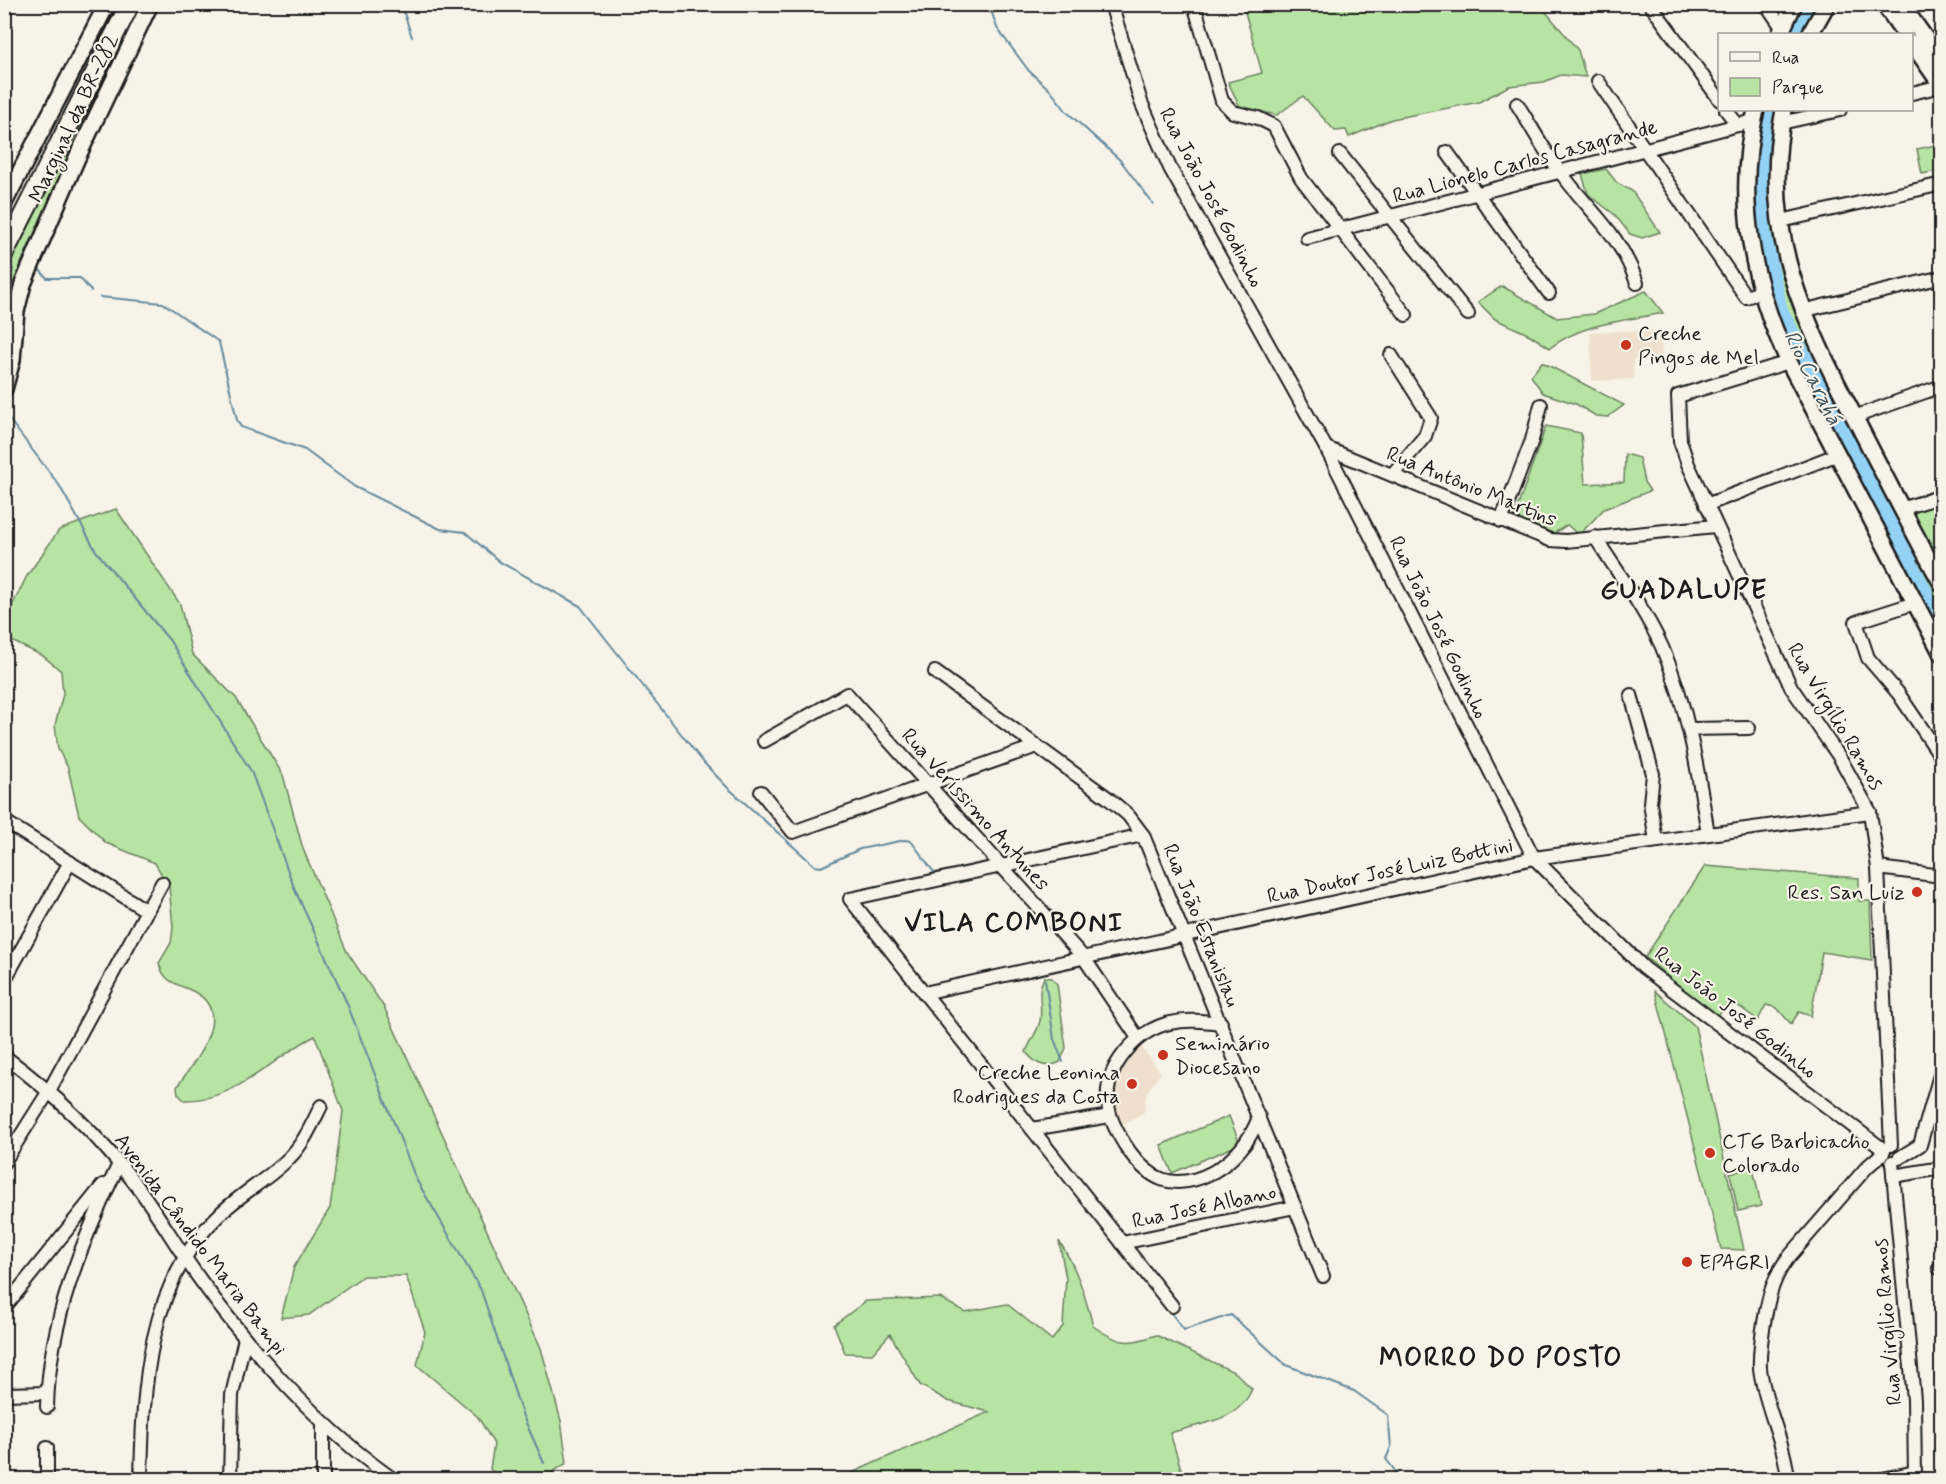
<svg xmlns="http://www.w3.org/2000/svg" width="1946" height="1484" font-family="Mynerve,sans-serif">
  <rect width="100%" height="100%" fill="#f7f3e8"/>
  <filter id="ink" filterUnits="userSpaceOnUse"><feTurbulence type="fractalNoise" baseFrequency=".0167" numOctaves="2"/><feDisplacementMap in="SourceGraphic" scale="12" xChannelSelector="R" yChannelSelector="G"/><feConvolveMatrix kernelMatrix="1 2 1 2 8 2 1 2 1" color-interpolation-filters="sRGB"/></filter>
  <g filter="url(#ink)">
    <g fill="#efe0cd">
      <polygon points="1661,330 1662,358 1633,359 1634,379 1592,381 1590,332"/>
      <polygon points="1141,1046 1161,1073 1147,1092 1144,1112 1122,1125 1111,1090 1119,1068"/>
    </g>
    <g fill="#b7e4a3" stroke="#6a8060" stroke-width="1.5">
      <polygon points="1243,5 1540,5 1578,50 1586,77 1561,75 1544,82 1509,86 1479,102 1392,119 1349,137 1346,130 1335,131 1303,96 1277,115 1240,107 1228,82 1262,73"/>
      <polygon points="1802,5 1819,5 1802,34 1786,34"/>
      <polygon points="132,18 21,263 10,310 5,366 5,260"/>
      <polygon points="1761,110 1777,110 1770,168 1771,212 1778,255 1793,308 1941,598 1941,644 1782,337 1756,245 1752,163"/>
      <polygon points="1941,144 1941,170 1922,174 1917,149"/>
      <polygon points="1606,169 1617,183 1632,191 1660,232 1642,238 1630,234 1615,215 1588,194 1582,174"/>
      <path d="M 1502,286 L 1557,318 L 1594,314 L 1646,291 L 1663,313 C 1624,321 1582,323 1550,348 L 1530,335 L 1495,319 L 1478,302 Z"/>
      <polygon points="1542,362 1624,405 1608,417 1596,416 1576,404 1543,393 1531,376"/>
      <polygon points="1546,426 1581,433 1585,484 1624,482 1625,454 1639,458 1644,482 1650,491 1604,509 1579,535 1567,525 1550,536 1514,517"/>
      <polygon points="1941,496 1941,562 1932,566 1901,509"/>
      <path d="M 116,509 L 180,604 L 192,654 L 236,698 L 283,775 L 303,849 L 347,952 L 384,1007 L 541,1348 L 561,1421 L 567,1463 L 545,1477 L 500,1479 L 490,1469 L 494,1444 L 478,1417 L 417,1365 L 425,1332 L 406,1276 L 363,1276 L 309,1315 L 281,1318 L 294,1267 L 330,1208 L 343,1111 L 315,1036 C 271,1058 238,1101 184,1100 L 178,1094 L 177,1087 C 195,1060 239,1009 188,989 C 173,983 163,980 159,963 L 171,943 L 173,927 L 169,887 L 155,863 L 106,843 L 79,816 L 68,768 L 58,749 L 55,725 L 63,694 L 61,671 L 43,656 L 5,638 L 4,622 L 27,576 L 59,530 Z"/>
      <polygon points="1705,866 1859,878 1859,901 1870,901 1872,960 1822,952 1811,1016 1799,1012 1791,1024 1777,1008 1766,1005 1758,1020 1730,1000 1716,1018 1645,957"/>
      <path d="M 1044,977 L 1052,978 L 1057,984 L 1066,1048 L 1060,1062 C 1046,1069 1036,1065 1026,1052 C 1030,1041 1037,1033 1040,1021 C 1043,1005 1036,992 1044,977 Z"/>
      <polygon points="1655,991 1695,1026 1744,1250 1721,1249"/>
      <polygon points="1229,1116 1240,1144 1172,1173 1161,1145"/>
      <polygon points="1753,1168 1761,1206 1738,1211 1730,1173"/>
      <path d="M 1059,1241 C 1077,1268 1085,1295 1093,1326 C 1118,1343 1127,1346 1156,1335 L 1236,1373 L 1252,1389 C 1239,1422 1201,1423 1170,1433 L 1184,1479 L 838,1479 L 989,1412 L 948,1401 L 920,1385 L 890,1334 L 872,1354 L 845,1353 L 834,1325 L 866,1301 L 940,1298 L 965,1312 L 1007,1304 L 1052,1340 L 1063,1326 L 1066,1278 Z"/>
    </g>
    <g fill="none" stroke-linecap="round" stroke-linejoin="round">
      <g stroke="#64899e" stroke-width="2">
        <polyline points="401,4 412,37"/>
        <polyline points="989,4 997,28 1029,71 1050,90 1067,112 1121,161 1153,204"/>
        <polyline points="37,267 47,278 80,278 91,291"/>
        <polyline points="4,290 13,269"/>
        <polyline points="100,297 163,303 219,342 237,420 241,427 305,450 355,487 440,529 465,532 500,562 580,606 704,763 727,787 815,866 821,867 860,849 905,840 911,841 936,875"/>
        <polyline points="5,414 59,485 96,551 170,641 251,771 295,890 346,1001 416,1179 481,1290 522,1414 544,1463"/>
        <polyline points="1045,980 1054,1039 1063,1062"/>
        <polyline points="1169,1310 1184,1330 1231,1315 1286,1365 1354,1391 1388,1415 1391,1447 1386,1459 1402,1480"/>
      </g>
      <g stroke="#94d2f5" stroke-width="15">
        <polyline points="1795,34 1812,4"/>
        <polyline points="1771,110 1766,133 1762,182 1763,229 1780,309 1942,624"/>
      </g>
      <g stroke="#1c1c1c" stroke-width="16">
        <g id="minor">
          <polyline points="1111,4 1141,102 1170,168 1326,448 1534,858 1644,968 1884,1150"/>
          <polyline points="1194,4 1222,101 1233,112 1258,118 1274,126 1301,178 1406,315"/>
          <polyline points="1650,4 1720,100"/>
          <polyline points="1766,4 1783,29"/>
          <polyline points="1598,81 1746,297 1761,292"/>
          <polyline points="1912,93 1941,86"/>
          <path d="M 1517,104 C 1531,126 1543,149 1559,170 C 1588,211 1619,231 1637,283"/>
          <polyline points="1726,110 1738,125"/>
          <polyline points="1781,123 1840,110"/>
          <polyline points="1447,152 1549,293"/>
          <polyline points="1340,154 1468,314"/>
          <polyline points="1781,221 1942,184"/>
          <polyline points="1307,238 1753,121"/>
          <polyline points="1802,311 1942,277"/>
          <polyline points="1391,355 1431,418 1425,436 1392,475"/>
          <polyline points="1789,362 1678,396 1680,441 1688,464 1791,687 1840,758 1870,812 1878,868 1891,1145"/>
          <polyline points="1854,417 1942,386"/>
          <polyline points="1326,448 1550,540 1566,541 1715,526"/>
          <polyline points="1706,505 1836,455"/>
          <polyline points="1901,509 1942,496"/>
          <polyline points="1501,521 1532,440 1541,405"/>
          <path d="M 1595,537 C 1618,573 1644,608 1662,647 C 1688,707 1698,770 1708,834"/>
          <polyline points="1915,603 1856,622 1868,658 1898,693 1942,758"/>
          <polyline points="935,672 1108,798 1128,815 1143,835 1323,1276"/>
          <polyline points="1631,695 1653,774 1650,803 1656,841"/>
          <polyline points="1690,729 1749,728"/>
          <polyline points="764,741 847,694 1084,958 1138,1038"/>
          <polyline points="761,792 793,832 1037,746"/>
          <polyline points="4,821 147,911"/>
          <polyline points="1143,835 850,899 1172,1306"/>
          <polyline points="1878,868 1942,876"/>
          <polyline points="4,981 70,862"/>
          <polyline points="924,993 1534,858 1870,812"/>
          <path d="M 1221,1023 C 1204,1021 1187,1019 1170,1023 C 1137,1030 1104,1067 1108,1103 C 1109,1118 1117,1132 1125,1145 C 1148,1180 1173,1193 1213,1172 C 1236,1159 1250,1141 1259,1117"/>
          <path d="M 4,1056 C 54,1093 100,1137 137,1186 C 161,1218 180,1253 204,1285 C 257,1358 319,1427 394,1480"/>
          <polyline points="1032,1129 1110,1116"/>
          <polyline points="1899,1158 1920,1145 1942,1068"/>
          <polyline points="4,1162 49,1091 162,883"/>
          <polyline points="1892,1162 1914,1400 1915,1480"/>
          <polyline points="1893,1176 1942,1168"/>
          <polyline points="1122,1243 1295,1207"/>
          <polyline points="1939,1268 1942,1266"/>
          <polyline points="4,1308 103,1185"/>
          <polyline points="4,1394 47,1393"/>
          <path d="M 47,1407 C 49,1320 82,1241 119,1164"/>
          <polyline points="47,1448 47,1480"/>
          <path d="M 141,1480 C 143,1387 147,1283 219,1215 C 241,1193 269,1179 290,1157 C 304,1143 312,1124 321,1106"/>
          <polyline points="230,1480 232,1395 245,1338"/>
          <polyline points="323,1480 323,1423"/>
          <path d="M 1788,1480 C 1785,1441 1764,1406 1760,1368 C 1759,1351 1762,1334 1765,1317 C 1769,1295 1774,1276 1788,1258 L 1867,1167 L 1883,1153"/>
          <polyline points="1878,1480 1915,1472"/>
        </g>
      </g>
      <g stroke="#1c1c1c" stroke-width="20">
        <g id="major">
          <polyline points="1884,4 1905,34"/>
          <polyline points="1901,4 1942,62"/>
          <polyline points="1780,34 1794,4"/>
          <polyline points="1810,34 1827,4"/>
          <polyline points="1912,43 1942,86"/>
          <path d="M 1756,110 C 1735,196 1751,283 1789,362 L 1942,654"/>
          <path d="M 1784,110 C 1759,232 1804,321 1859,426 C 1886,479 1913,532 1942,584"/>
          <polyline points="4,203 107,4"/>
          <polyline points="4,389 12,360 16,311 23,284 76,160 150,4"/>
        </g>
      </g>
      <g stroke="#1c1c1c" stroke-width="22">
        <polyline id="highway" points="4,253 130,4"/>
      </g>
      <use href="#minor" stroke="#f7f3e8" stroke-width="12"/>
      <use href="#major" stroke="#f7f3e8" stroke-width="15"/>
      <use href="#highway" stroke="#f7f3e8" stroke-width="18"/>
    </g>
  </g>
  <g fill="#c8321e" stroke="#f7f3e8" stroke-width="2">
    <circle cx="1626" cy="345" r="6"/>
    <circle cx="1917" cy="892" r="6"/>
    <circle cx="1163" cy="1055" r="6"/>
    <circle cx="1132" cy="1084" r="6"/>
    <circle cx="1710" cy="1153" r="6"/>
    <circle cx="1687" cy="1262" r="6"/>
  </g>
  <g text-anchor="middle" stroke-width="4.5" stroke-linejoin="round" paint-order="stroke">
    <g font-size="21" fill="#1c1c1c" stroke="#f7f3e8">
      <text transform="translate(73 118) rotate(-65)" y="7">Marginal da BR-282</text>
      <text transform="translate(1525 161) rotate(-15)" y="7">Rua Lionelo Carlos Casagrande</text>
      <text transform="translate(1212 197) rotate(62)" y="7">Rua João José Godinho</text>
      <text transform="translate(1472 486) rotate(22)" y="7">Rua Antônio Martins</text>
      <text transform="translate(1439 627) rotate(64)" y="7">Rua João José Godinho</text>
      <text transform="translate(1836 716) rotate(59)" y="7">Rua Virgílio Ramos</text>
      <text transform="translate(976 809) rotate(48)" y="7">Rua Veríssimo Antunes</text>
      <text transform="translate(1390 870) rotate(-12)" y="7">Rua Doutor José Luiz Bottini</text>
      <text transform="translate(1202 925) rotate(68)" y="7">Rua João Estanislau</text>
      <text transform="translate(1736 1012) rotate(38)" y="7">Rua João José Godinho</text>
      <text transform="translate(1204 1206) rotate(-12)" y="7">Rua José Albano</text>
      <text transform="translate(201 1244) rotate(53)" y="7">Avenida Cândido Maria Bampi</text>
      <text transform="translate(1887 1322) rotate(-95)" y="7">Rua Virgílio Ramos</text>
    </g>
    <g font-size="21" fill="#1c1c1c" stroke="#f7f3e8" text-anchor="start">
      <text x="1638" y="340">Creche<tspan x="1638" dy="24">Pingos de Mel</tspan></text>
      <text x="1905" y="899" text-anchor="end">Res. San Luiz</text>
      <text x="1175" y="1050">Seminário<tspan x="1175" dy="24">Diocesano</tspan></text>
      <text x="1120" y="1079" text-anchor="end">Creche Leonina<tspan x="1120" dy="24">Rodrigues da Costa</tspan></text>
      <text x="1722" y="1148">CTG Barbicacho<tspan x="1722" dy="24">Colorado</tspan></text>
      <text x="1699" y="1269">EPAGRI</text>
    </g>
    <g font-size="22" font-style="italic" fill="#40535d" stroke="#f7f3e8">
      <text transform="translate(1814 377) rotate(63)" y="8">Rio Carahá</text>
    </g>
    <g font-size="27" font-weight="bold" letter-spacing="1.5" fill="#1c1c1c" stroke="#f7f3e8">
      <text x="1684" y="598">GUADALUPE</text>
      <text x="1014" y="931">VILA COMBONI</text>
      <text x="1501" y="1366">MORRO DO POSTO</text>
    </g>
  </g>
  <rect width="1946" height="1484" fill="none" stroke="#f7f3e8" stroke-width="24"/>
  <rect x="12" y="12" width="1922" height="1460" fill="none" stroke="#1c1c1c" stroke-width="2" filter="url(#ink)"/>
  <rect x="1718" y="33" width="195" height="78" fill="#f7f3e8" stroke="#9f9d96" stroke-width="1.5"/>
  <rect x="1730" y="52" width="30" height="9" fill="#f7f3e8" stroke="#9f9d96" stroke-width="1.5"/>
  <text x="1772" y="63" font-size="18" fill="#1c1c1c">Rua</text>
  <rect x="1730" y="78" width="30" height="18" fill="#b7e4a3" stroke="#9f9d96" stroke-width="1.5"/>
  <text x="1772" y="93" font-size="18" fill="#1c1c1c">Parque</text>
</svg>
